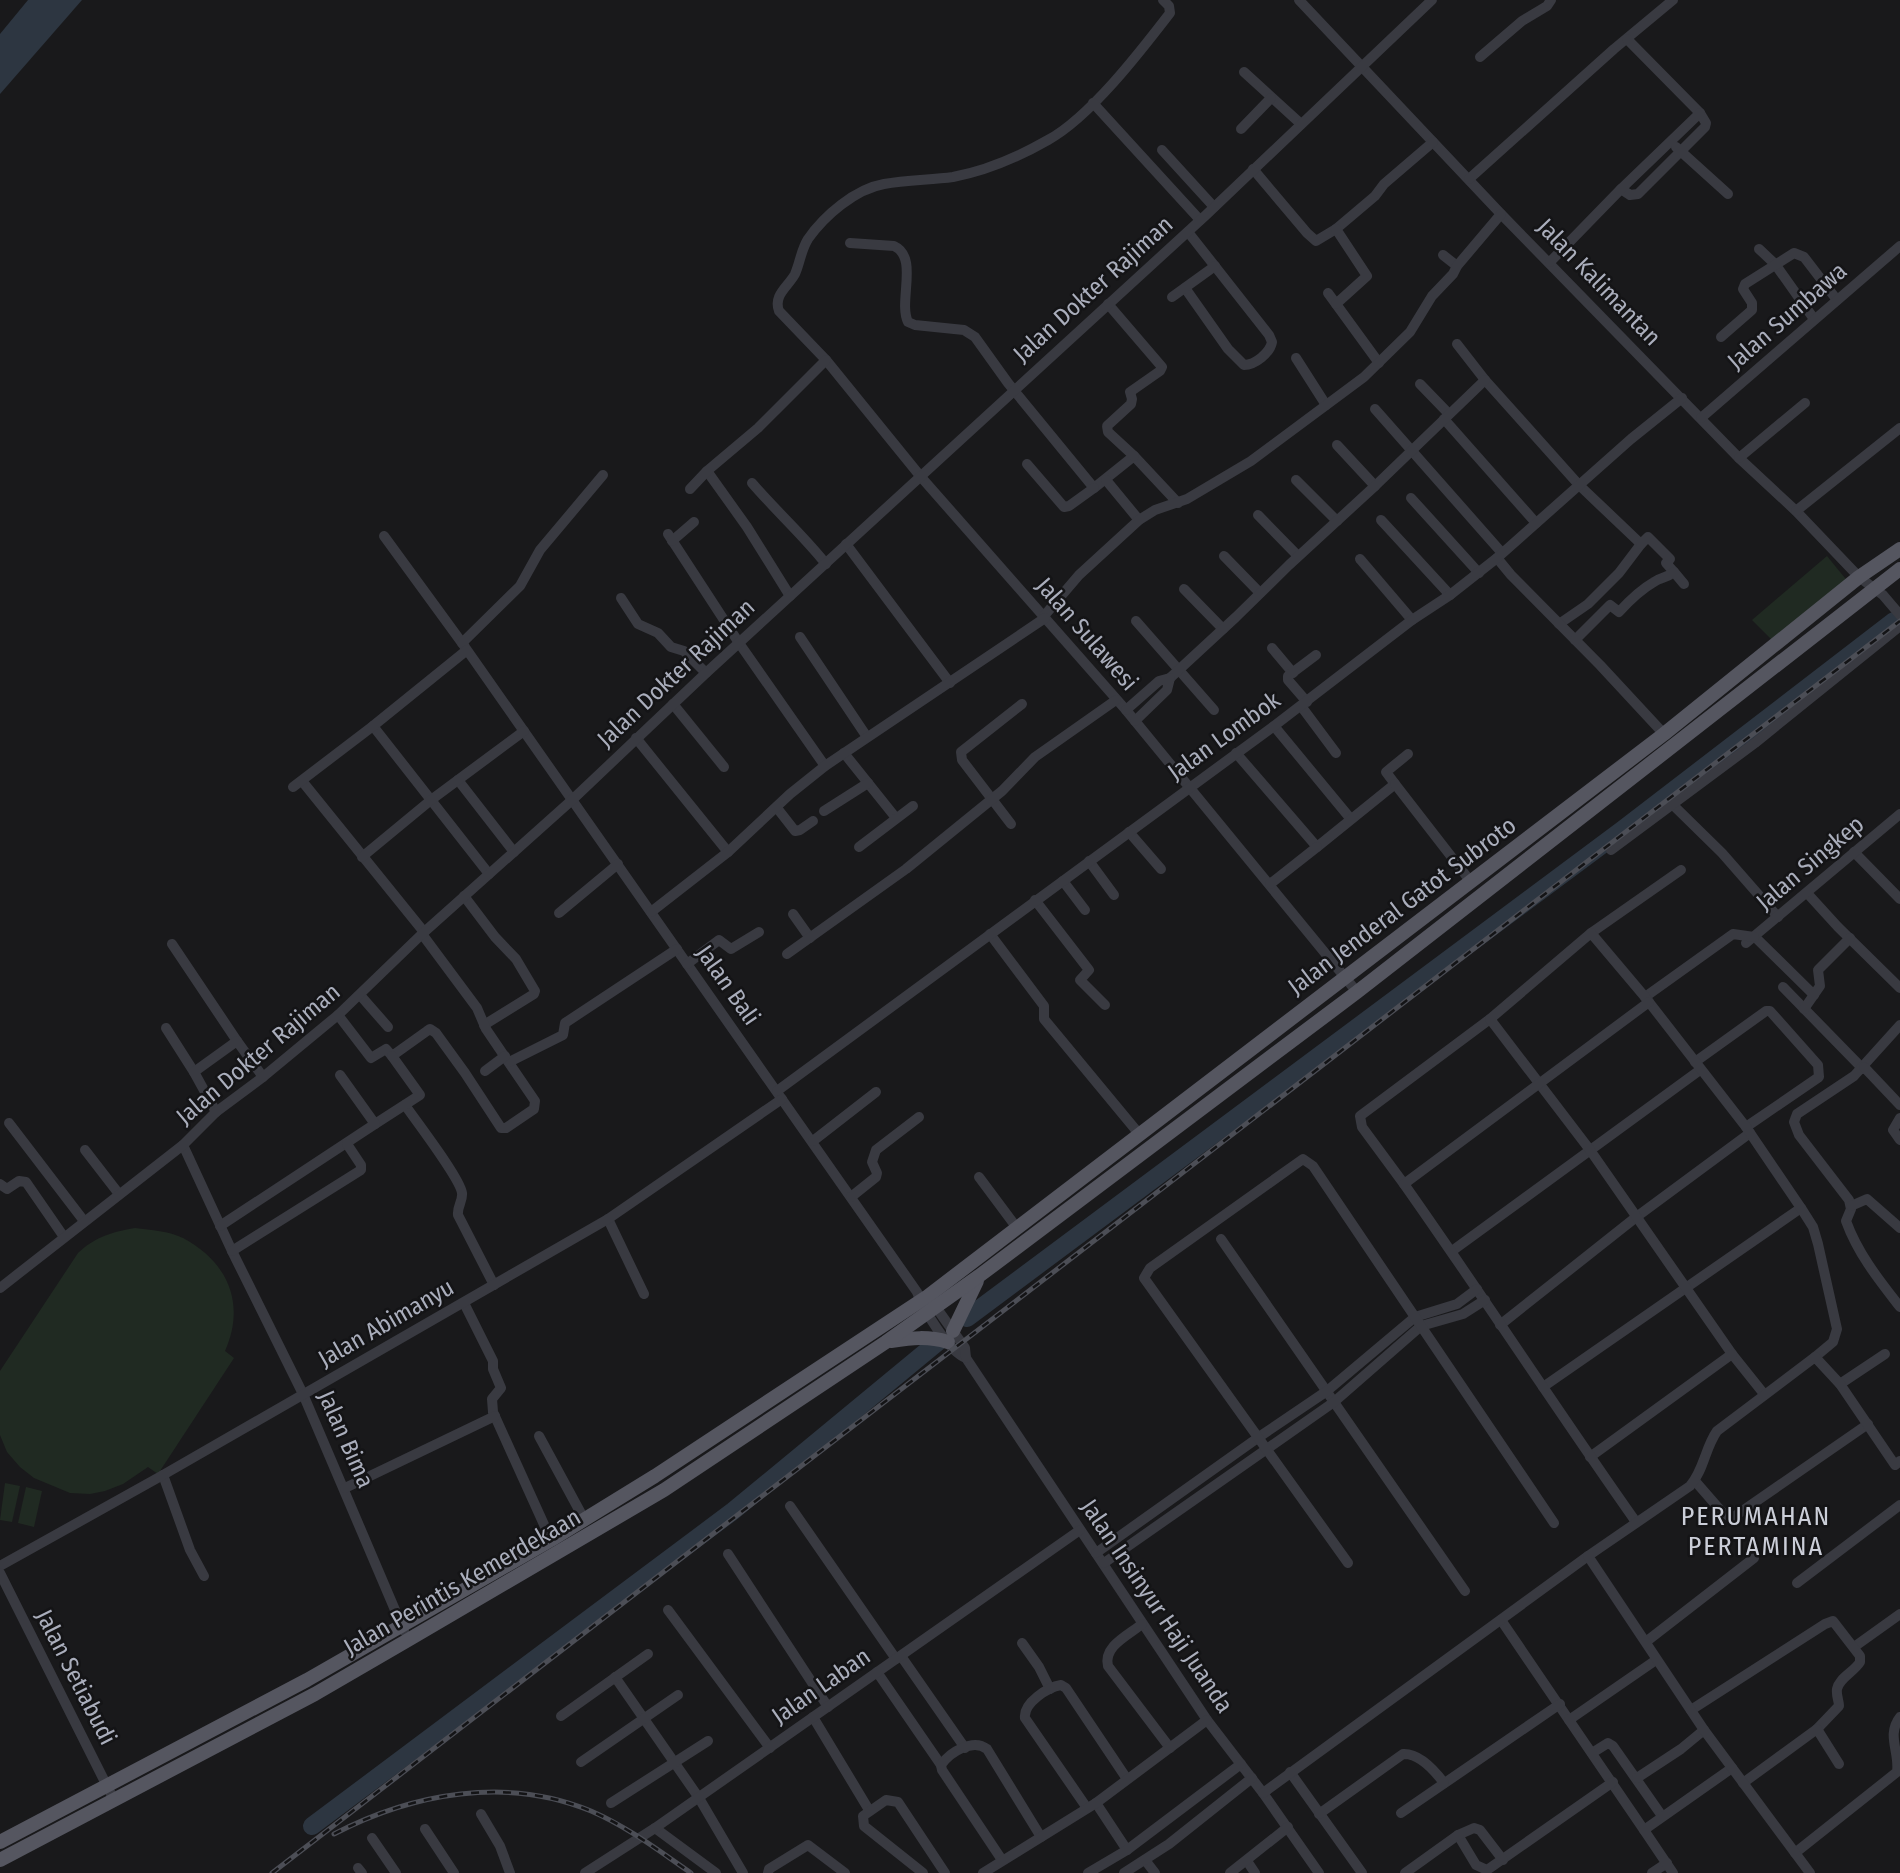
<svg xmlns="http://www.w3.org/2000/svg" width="1900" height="1873" font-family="'Fira Sans Condensed',sans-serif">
  <rect width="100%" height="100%" fill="#19191b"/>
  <g fill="#202a22">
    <polygon points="1827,556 1849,583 1774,642 1752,620"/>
    <path d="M 135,1228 C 151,1230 169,1231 183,1238 C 228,1262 246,1304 225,1351 L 234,1358 L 158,1474 L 148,1467 L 123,1484 L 105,1491 L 90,1494 L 70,1493 L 34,1478 L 20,1467 L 7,1452 L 0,1435 L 0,1371 L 78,1253 C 95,1237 112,1232 135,1228 Z"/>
    <polygon points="5,1483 20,1486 12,1522 0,1520"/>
    <polygon points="26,1487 42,1491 34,1527 18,1523"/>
  </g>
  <polygon fill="#2d3641" points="28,0 82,0 0,94 0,34"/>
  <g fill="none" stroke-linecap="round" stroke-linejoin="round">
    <g stroke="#2d3641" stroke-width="18">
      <polyline points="967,1318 1622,830 1894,621"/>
      <polyline points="312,1826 733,1511 939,1341"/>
    </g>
    <g stroke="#393a41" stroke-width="10">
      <path d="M 1163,0 L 1169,6 L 1170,13 C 1140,52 1090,117 1048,140 C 1020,156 985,171 953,177 C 931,180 907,180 884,184 C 855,189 824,216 808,239 C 801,250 800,263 795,274 C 788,287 773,295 779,311 L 826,360 L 921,477 L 1126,710 L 1357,992"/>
      <polyline points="1299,0 1501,214 1739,458 1796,511 1859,577 1883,595 1900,615"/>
      <polyline points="1480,57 1522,21 1547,6 1551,0"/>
      <polyline points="1244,72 1301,124"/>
      <polyline points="1093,103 1200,220"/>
      <polyline points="1241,129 1271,98"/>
      <polyline points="1676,147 1728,194"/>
      <polyline points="1162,150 1214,207"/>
      <polyline points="1253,169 1307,233 1316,241 1336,229 1375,196 1384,184 1433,142"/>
      <polyline points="1469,179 1614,49 1673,0"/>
      <polyline points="1621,189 1630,195 1638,194 1705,127 1706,123 1700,113 1627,39"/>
      <path d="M 850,243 L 894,246 C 919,257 898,302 908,322 L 915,325 L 964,330 L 975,337 L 1008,383 L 1094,488 L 1134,456 L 1178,503"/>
      <polyline points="1759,249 1775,264 1814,319"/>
      <polyline points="1443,255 1457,266"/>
      <polyline points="1550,262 1621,189 1700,113"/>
      <path d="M 1185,288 L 1228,349 L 1244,365 C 1255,365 1270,353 1272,342 L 1269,335 L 1188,232"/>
      <polyline points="1328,293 1379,363"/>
      <polyline points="1172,297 1215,266"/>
      <polyline points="1108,304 1162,367 1160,371 1130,392 1132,399 1131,404 1107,426 1108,432 1134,456"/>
      <polyline points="1336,304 1367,276 1336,229"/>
      <polyline points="1721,337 1752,310 1752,303 1743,289 1745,284 1794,253 1804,257 1837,300"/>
      <polyline points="1457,344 1485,380 1579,485 1641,544 1619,573 1588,604 1559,624"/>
      <polyline points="1296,358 1326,405"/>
      <polyline points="1420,384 1449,414"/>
      <polyline points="1375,409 1502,553"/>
      <polyline points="1701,418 1900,246"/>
      <polyline points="1444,419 1536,523"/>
      <polyline points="1337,445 1375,486"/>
      <polyline points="1739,458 1805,403"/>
      <polyline points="1027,464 1064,507 1069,506 1094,488"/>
      <polyline points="707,471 747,527 790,596"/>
      <polyline points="1106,480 1139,520"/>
      <polyline points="1296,480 1337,521"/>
      <path d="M 752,483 C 776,511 803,535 826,564"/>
      <polyline points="690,489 707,471 758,428 826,360"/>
      <polyline points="1411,498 1479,573"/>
      <polyline points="1796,511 1900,428"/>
      <polyline points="1258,515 1298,556"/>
      <polyline points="1381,520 1450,595"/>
      <polyline points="668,534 739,643 825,766"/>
      <polyline points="384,536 465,647"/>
      <polyline points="672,541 694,522"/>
      <polyline points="846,544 950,683"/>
      <polyline points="1641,544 1648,537 1670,559 1666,563 1674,572"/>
      <polyline points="1224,556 1260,593"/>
      <polyline points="1497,558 1511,575 1600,665 1664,734"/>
      <polyline points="1360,559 1412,620"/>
      <polyline points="1184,589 1223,629"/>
      <polyline points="621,598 638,624 658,633 671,647 684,651 706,673"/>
      <polyline points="1044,616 1079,575 1139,520 1155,510 1187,499 1251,461 1364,377 1410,332 1432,296 1453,274 1457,266 1501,214"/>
      <polyline points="1136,621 1214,710"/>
      <polyline points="800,637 867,737"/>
      <path d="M 1575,640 L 1610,605 L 1619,612 C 1629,601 1640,590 1654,582 C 1661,577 1665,579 1674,572 L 1684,584"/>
      <polyline points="462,643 520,586 540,550 603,475"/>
      <polyline points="1272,648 1293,673"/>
      <polyline points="1170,678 1236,617 1289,565 1375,486 1485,380"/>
      <polyline points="1307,702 1288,680 1288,676 1316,655"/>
      <polyline points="673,704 724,767"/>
      <polyline points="1301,706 1336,753"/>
      <polyline points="1126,710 1159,681 1170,678 1167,690 1135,721"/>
      <polyline points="373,726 489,874"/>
      <polyline points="1274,726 1350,818"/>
      <polyline points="636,738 728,852"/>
      <polyline points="844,753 896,818"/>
      <polyline points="1236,753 1317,847 1395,784 1386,772 1408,754"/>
      <polyline points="458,780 514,852"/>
      <polyline points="302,781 424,932"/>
      <polyline points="1395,784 1471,882"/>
      <path d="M 293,787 L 373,726 L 467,650 L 917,1292 C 923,1309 949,1352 966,1358 L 1207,1720 L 1263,1793 L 1319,1873"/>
      <polyline points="1672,804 1722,853 1778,917"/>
      <polyline points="777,808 795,831 800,830 813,821"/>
      <polyline points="824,811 868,783"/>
      <polyline points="1011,824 962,760 961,752 1022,704"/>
      <polyline points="1129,832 1161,869"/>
      <polyline points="859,847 913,806"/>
      <polyline points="1611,850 1755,743 1900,626"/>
      <polyline points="1854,852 1900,899"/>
      <polyline points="362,857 431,800 524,731"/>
      <polyline points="1089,861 1114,895"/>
      <polyline points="1063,881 1085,910"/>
      <polyline points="1270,884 1317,847"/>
      <polyline points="1807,893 1838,927 1900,988"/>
      <polyline points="464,896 495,937 516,959 535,991 534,994 484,1025"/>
      <polyline points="1035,900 1089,970 1080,980 1105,1005"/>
      <polyline points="651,912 728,852 790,794 825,766 1045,618"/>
      <polyline points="559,913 618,864"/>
      <polyline points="793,914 810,938"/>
      <polyline points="1591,933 1681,870"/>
      <polyline points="990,934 1044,1006 1044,1019 1140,1135"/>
      <polyline points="1755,937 1814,995"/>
      <polyline points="1746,943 1900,814"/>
      <polyline points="172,944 237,1041"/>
      <polyline points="787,954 906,869 1002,791 1035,757 1116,700"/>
      <polyline points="687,964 719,940 731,949 759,932"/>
      <polyline points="1783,987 1863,1069"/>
      <polyline points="360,995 388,1027"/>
      <polyline points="1645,997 1733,934 1754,937"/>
      <polyline points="1804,1009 1820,986 1818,970 1850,938"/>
      <polyline points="338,1015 371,1058 386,1049 392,1056 427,1031 430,1029 436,1033 465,1073 501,1128 506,1128 534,1109 535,1101 486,1029 477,1008 422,934"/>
      <path d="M 1900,1025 L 1854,1076 L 1797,1114 L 1794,1122 L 1799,1135 L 1849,1200 L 1851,1209 L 1846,1221 C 1858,1254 1879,1280 1900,1307"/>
      <polyline points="166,1028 194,1072"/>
      <polyline points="509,1062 563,1035 565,1023 677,949"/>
      <polyline points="1695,1062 1766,1011 1770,1011 1818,1065 1819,1077 1746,1127"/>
      <polyline points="1864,1067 1900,1105"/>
      <polyline points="485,1071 505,1056"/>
      <polyline points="777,1091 1274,726 1412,620 1450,595 1497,558 1631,439 1682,398"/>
      <path d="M 405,1105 C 416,1121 460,1178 462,1193 C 463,1201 457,1206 458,1215 L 494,1285"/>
      <polyline points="216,1112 194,1072 237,1041 263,1077"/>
      <polyline points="1900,1118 1893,1130 1900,1140"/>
      <polyline points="9,1123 84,1221"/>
      <polyline points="375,1124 420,1095 392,1056"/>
      <polyline points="813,1141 876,1092"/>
      <polyline points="183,1145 232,1251 303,1394 404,1631"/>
      <polyline points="85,1150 119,1194"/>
      <polyline points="979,1177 1017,1228"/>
      <polyline points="0,1184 7,1189 19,1181 26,1182 64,1237"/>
      <polyline points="1404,1184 1362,1127 1360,1116 1490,1019"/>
      <polyline points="851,1197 876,1177 877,1173 872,1162 876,1150 919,1117"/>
      <polyline points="1851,1206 1867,1199 1900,1228"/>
      <polyline points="608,1219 644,1294"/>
      <polyline points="220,1226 375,1124 340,1075"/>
      <polyline points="1221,1239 1465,1591"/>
      <polyline points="232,1251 361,1170 361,1165 347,1144"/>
      <polyline points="1452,1251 1700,1070"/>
      <polyline points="0,1288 183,1145 216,1112 263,1077 338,1015 422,934 572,800 706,673 1206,215 1432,0"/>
      <polyline points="464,1303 493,1361 493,1369 501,1388 492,1399 493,1412 551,1540"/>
      <polyline points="933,1303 965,1348 966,1358"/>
      <polyline points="1500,1325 1635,1218 1750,1133"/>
      <polyline points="1840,1384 1885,1354"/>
      <polyline points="1543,1387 1801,1208"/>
      <polyline points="1764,1394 1732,1354 1590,1150 1490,1019 1591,933 1645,997 1746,1127 1801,1208 1813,1227 1818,1244 1837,1329 1833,1342 1815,1357"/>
      <polyline points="539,1436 584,1519"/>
      <polyline points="1590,1457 1732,1354"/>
      <polyline points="163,1475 190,1550 204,1576"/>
      <polyline points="1695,1481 1722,1512 1732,1518 1868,1424"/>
      <polyline points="345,1488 495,1416"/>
      <polyline points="790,1506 896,1659"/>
      <path d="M 1636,1522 C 1557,1410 1483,1296 1404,1184 L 1649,1002"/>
      <polyline points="1096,1553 1259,1437 1327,1391 1415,1317 1457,1304 1477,1289"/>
      <polyline points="728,1554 828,1707"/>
      <polyline points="1104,1563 1334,1402 1421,1326 1463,1314 1485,1300"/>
      <polyline points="1348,1563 1144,1278 1150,1268 1303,1159 1313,1166 1554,1523"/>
      <polyline points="0,1566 163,1475 608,1219 782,1099"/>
      <polyline points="0,1573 114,1800"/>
      <polyline points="1797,1583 1900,1505"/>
      <polyline points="668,1610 770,1748"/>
      <polyline points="1501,1620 1569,1720"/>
      <path d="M 1142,1624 C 1129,1635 1103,1646 1108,1666 L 1170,1748"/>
      <polyline points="1647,1641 1754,1558"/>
      <polyline points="1022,1643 1039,1667 1050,1689"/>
      <polyline points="1854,1647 1900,1614"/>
      <polyline points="901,1656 965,1748"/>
      <polyline points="877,1672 941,1765"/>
      <polyline points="615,1677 699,1798 743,1873"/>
      <path d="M 1691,1710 L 1825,1624 L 1833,1621 L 1860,1656 L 1860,1662 C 1854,1672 1839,1678 1837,1689 C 1836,1695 1839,1701 1839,1706 L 1817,1729"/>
      <polyline points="561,1716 648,1654"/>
      <polyline points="813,1717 869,1810"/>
      <polyline points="1592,1753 1608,1743 1613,1746 1662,1816"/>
      <polyline points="581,1762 678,1695"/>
      <polyline points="1290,1772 1362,1873"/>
      <polyline points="1637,1778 1681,1749 1704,1730"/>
      <polyline points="1743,1783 1817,1729 1839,1764"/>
      <polyline points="1263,1793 1588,1556"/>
      <polyline points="611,1803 708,1741"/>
      <polyline points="1096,1803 1127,1850"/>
      <path d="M 1087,1808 L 1025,1718 C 1023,1703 1048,1687 1061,1685 L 1066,1688 L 1127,1779"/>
      <polyline points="1401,1813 1560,1704"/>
      <polyline points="481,1814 500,1846 510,1873"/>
      <path d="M 1319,1814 L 1403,1754 C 1420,1753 1435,1771 1444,1783"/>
      <polyline points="655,1828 716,1873"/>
      <polyline points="425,1829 454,1873"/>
      <polyline points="1644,1830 1569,1720 1656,1660"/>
      <polyline points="1458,1835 1476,1865 1487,1870 1613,1782"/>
      <polyline points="372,1838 396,1873"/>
      <path d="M 1795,1853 L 1897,1772 C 1900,1752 1886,1735 1900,1717"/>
      <path d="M 1002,1860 L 942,1770 L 941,1765 C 950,1752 973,1738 987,1749 L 1041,1837"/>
      <polyline points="1145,1860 1155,1873"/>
      <polyline points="1247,1861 1255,1873"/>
      <polyline points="358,1868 362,1873"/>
      <polyline points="585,1873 655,1828 1080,1530"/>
      <polyline points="768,1873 769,1869 808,1845 845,1873"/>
      <polyline points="923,1873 864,1826 863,1816 886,1800 898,1802 945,1873"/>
      <polyline points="983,1873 1096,1803 1207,1720"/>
      <polyline points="1088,1873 1127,1850 1241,1764"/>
      <polyline points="1124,1873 1169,1844 1252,1778"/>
      <polyline points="1230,1873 1288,1827"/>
      <polyline points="1405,1873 1458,1835 1474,1828 1480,1830 1503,1860"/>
      <polyline points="1652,1873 1667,1863"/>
      <polyline points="1673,1873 1644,1830 1732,1768"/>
      <path d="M 1810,1873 L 1704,1730 L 1588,1556 L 1690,1486 C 1704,1470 1705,1448 1717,1431 L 1815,1357 L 1840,1384 L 1895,1465 L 1900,1461"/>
    </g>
    <g stroke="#555660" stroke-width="14">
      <polyline points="953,1331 977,1281"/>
      <path d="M 891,1341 C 912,1338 928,1336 948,1342"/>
      <polyline points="0,1842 307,1680 551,1540 655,1476 928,1296 1664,734 1859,577 1900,549"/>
      <polyline points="0,1860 315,1694 408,1640 664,1490 886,1342 979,1276 1357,992 1900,569"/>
    </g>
    <g stroke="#4c4e56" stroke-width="5">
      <g id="rail">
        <path d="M 334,1834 C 413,1793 507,1776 591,1811 C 628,1827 659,1851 691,1873"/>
        <polyline points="272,1873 1900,621"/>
      </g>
    </g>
    <use href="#rail" stroke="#141416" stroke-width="2.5" stroke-dasharray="8" stroke-linecap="butt"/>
  </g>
  <g text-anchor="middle" stroke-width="5" stroke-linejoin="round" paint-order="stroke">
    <g font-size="24" fill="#aaaebc" stroke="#141416">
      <text transform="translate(1599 282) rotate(46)" y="8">Jalan Kalimantan</text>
      <text transform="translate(1093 289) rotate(-42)" y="8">Jalan Dokter Rajiman</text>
      <text transform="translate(1787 316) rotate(-41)" y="8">Jalan Sumbawa</text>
      <text transform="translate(1087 634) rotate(49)" y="8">Jalan Sulawesi</text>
      <text transform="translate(676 673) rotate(-43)" y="8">Jalan Dokter Rajiman</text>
      <text transform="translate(1224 736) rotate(-36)" y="8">Jalan Lombok</text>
      <text transform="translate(1810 863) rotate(-40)" y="8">Jalan Singkep</text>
      <text transform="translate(1402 906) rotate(-37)" y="8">Jalan Jenderal Gatot Subroto</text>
      <text transform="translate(728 985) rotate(55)" y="8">Jalan Bali</text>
      <text transform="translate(258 1054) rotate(-40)" y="8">Jalan Dokter Rajiman</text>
      <text transform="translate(386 1323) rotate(-30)" y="8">Jalan Abimanyu</text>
      <text transform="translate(346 1439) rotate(66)" y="8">Jalan Bima</text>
      <text transform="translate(462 1582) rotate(-30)" y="8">Jalan Perintis Kemerdekaan</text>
      <text transform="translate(1157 1606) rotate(56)" y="8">Jalan Insinyur Haji Juanda</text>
      <text transform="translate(76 1677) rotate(63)" y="8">Jalan Setiabudi</text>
      <text transform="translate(821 1686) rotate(-35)" y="8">Jalan Laban</text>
    </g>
    <g font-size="26" letter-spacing="2" fill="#cbced8" stroke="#141416">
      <text x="1756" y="1525">PERUMAHAN<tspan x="1756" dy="30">PERTAMINA</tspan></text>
    </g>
  </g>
</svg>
